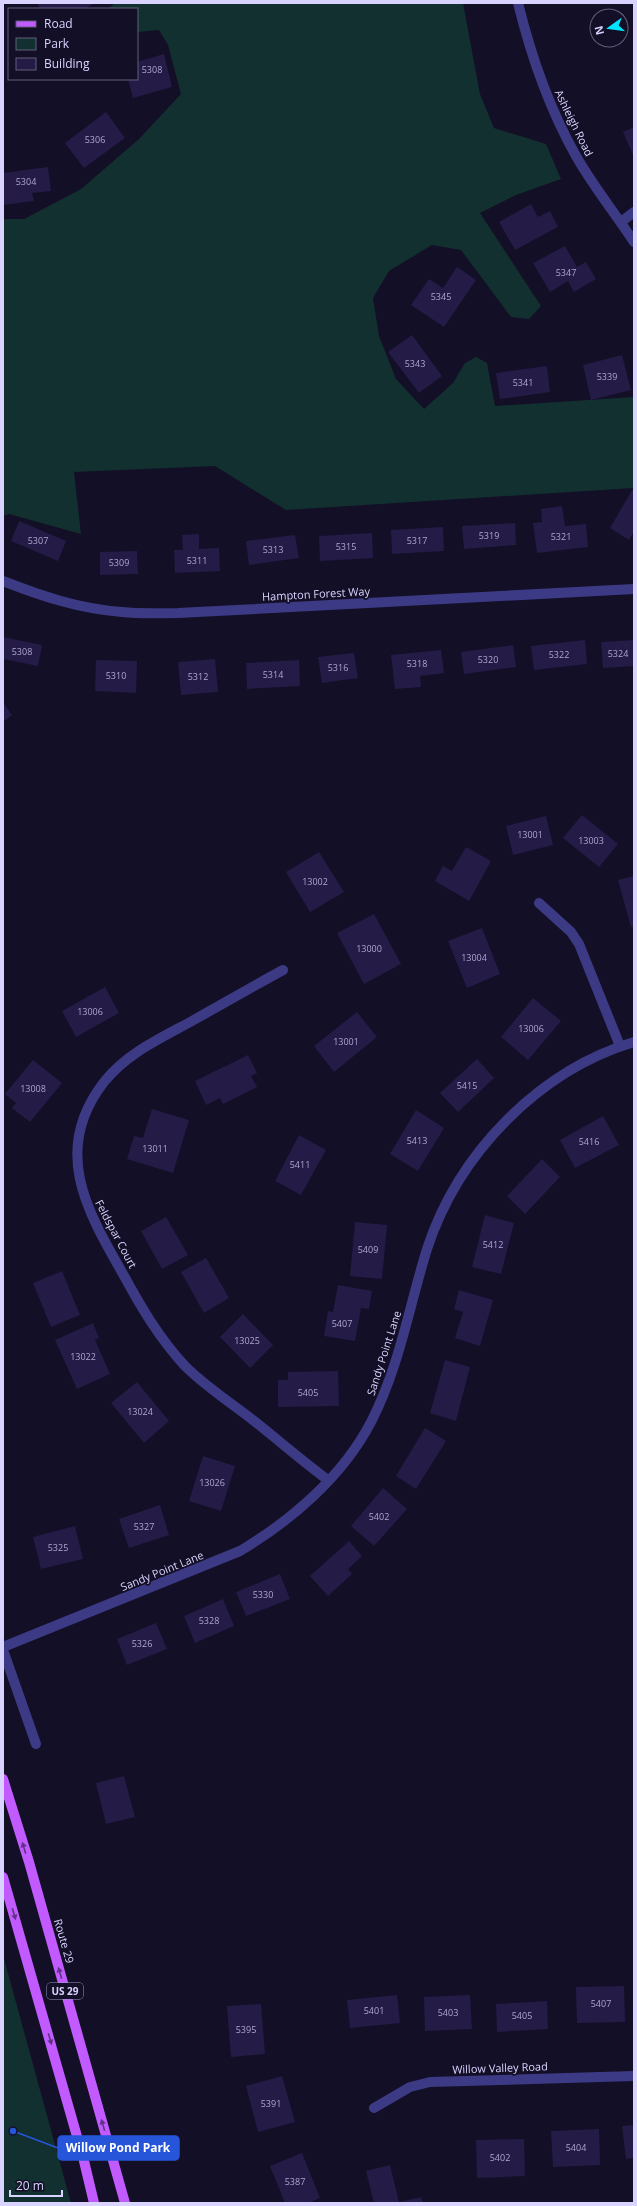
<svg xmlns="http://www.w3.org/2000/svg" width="637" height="2206" font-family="'Open Sans',sans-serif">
  <rect width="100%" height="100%" fill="#130f26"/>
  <g fill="#12302f">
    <polygon points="115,3 463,3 480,94 494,128 546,144 561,179 516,195 480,213 541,306 529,319 511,317 461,250 432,245 389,271 373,298 379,336 396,379 424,409 453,383 465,363 476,357 487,363 495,406 634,397 634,488 286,510 215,466 74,472 81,534 9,514 3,516 3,219 24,219 81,189 139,139 181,94 168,45 159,30 137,32 137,9 108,9"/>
    <polygon points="3,1955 71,2203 3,2203"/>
  </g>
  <g fill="#241b47">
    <polygon points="37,3 95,3 84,9 40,9"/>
    <polygon points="164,54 172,87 133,98 128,79 137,79 137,62"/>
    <polygon points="106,112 125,138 84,168 65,143"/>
    <polygon points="634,127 634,157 623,132"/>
    <polygon points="48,167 51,191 32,193 34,201 3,205 3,173"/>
    <polygon points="531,204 538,217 550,211 558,227 515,250 499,222"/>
    <polygon points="565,246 577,267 586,262 596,279 574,292 568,281 550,292 533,263"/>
    <polygon points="457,267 476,280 444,327 411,305 429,279 443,288"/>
    <polygon points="412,335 442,376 419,393 388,352"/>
    <polygon points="622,355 631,390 591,400 583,365"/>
    <polygon points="547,366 550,392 500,399 496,373"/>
    <polygon points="634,487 634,531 629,540 610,528"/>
    <polygon points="562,506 565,526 586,524 588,547 537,553 533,523 542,522 541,509"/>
    <polygon points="19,521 66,541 58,561 11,541"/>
    <polygon points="515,523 516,545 464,549 462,526"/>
    <polygon points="443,527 444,551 392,554 391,530"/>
    <polygon points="372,533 373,558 320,561 319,536"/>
    <polygon points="199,534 199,549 219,548 220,571 175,573 174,550 183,550 182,535"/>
    <polygon points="295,535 299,558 249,565 246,541"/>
    <polygon points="137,551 138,574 100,575 100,552"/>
    <polygon points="3,637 42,645 38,666 3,659"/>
    <polygon points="585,640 587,664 534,670 531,646"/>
    <polygon points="634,640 634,666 603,668 601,642"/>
    <polygon points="513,645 516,667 464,674 461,652"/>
    <polygon points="441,650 444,673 420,676 421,687 395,689 391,655"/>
    <polygon points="354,653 358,678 322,683 318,657"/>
    <polygon points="215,659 218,692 181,695 178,662"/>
    <polygon points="96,660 137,661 136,693 95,691"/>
    <polygon points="299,660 300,686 247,689 246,663"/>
    <polygon points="3,702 12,715 3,722"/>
    <polygon points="582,815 618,844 599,867 563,838"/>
    <polygon points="546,816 553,845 513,855 506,826"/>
    <polygon points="466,847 491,861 469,901 435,881 443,866 452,871"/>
    <polygon points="319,852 344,892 310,912 286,872"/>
    <polygon points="634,876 634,927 631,927 618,880"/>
    <polygon points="374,914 401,964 364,984 337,933"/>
    <polygon points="482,928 500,974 467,988 448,941"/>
    <polygon points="105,987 119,1013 76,1037 62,1011"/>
    <polygon points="533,998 561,1021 528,1060 501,1037"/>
    <polygon points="357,1012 377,1037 334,1072 314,1046"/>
    <polygon points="248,1055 257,1073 251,1076 257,1087 223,1104 220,1098 206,1105 195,1081"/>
    <polygon points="477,1059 494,1078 458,1112 440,1093"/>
    <polygon points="33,1060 62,1083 30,1122 12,1108 16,1103 5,1094"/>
    <polygon points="152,1109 189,1120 173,1173 127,1159 134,1136 143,1138"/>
    <polygon points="416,1110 444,1128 418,1171 390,1154"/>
    <polygon points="603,1116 619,1145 575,1168 560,1140"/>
    <polygon points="299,1135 326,1150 301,1195 275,1181"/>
    <polygon points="542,1159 560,1177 525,1214 507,1196"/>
    <polygon points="485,1215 514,1223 501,1274 472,1267"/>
    <polygon points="166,1217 188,1255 162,1269 141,1231"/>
    <polygon points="355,1222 387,1225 382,1279 350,1276"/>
    <polygon points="206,1258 229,1298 204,1313 181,1272"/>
    <polygon points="62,1271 80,1315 51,1327 33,1283"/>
    <polygon points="338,1285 372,1291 369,1309 361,1308 355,1341 324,1336 328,1311 333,1312"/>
    <polygon points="459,1290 493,1300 480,1346 455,1338 463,1312 454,1309"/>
    <polygon points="243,1314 273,1345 250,1368 220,1337"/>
    <polygon points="93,1323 99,1338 95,1340 110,1374 77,1389 55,1340"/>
    <polygon points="445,1360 470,1367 456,1421 430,1413"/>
    <polygon points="338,1371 339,1406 278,1407 278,1380 288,1380 288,1372"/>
    <polygon points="137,1382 169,1421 144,1443 111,1403"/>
    <polygon points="425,1428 446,1441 416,1489 396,1476"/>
    <polygon points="203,1456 235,1466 221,1511 189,1501"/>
    <polygon points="383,1488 407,1509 374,1546 351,1526"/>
    <polygon points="160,1505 169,1535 129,1548 119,1519"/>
    <polygon points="75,1526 83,1559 41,1569 33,1537"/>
    <polygon points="349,1541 362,1556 348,1569 352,1574 328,1596 310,1576"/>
    <polygon points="280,1574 290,1599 246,1616 236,1592"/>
    <polygon points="223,1599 234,1626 195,1643 184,1616"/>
    <polygon points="156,1623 167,1649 127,1665 117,1639"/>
    <polygon points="124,1776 135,1817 106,1824 96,1783"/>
    <polygon points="624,1986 625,2022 577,2023 576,1987"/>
    <polygon points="397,1995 400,2023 350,2028 347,2000"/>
    <polygon points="470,1995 472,2029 425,2031 424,1997"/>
    <polygon points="547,2001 548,2029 497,2032 496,2004"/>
    <polygon points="261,2004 265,2054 231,2057 227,2006"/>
    <polygon points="282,2076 295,2122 258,2132 246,2086"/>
    <polygon points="634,2125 634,2158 626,2159 622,2126"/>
    <polygon points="599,2129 600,2165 553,2167 551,2131"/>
    <polygon points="524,2139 525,2176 477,2178 476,2140"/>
    <polygon points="302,2153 320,2198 308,2203 285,2203 270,2166"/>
    <polygon points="390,2165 399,2202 421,2197 423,2203 374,2203 366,2171"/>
  </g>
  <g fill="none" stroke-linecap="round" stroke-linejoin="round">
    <g stroke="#3d3a85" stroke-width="10">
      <path d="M 518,3 C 531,56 549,108 576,156 C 593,186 615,213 634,242"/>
      <polyline points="621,222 634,212"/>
      <path d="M 3,581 C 41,596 80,609 122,612 C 141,614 159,613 178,613 L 634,589"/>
      <polyline points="539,903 571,932 579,944 620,1046"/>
      <path d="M 283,970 C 252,987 222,1004 192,1021 C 161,1038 127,1053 104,1082 C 51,1150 87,1211 123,1274 C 141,1307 159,1338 185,1366 C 204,1385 228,1401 249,1417 C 276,1438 301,1460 328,1480"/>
      <path d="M 3,1647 L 240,1551 C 292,1520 343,1476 371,1422 C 399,1368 409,1307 427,1249 C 458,1154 538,1071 634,1042"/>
      <polyline points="3,1650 36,1744"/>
      <polyline points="374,2108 410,2087 430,2082 634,2076"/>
    </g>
    <g stroke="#c25bff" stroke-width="10">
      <polyline points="3,1779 29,1862 125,2203"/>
      <polyline points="3,1877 84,2161 94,2203"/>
    </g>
  </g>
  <defs><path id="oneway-solid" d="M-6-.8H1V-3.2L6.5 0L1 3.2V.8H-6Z"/></defs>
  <g fill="#623188">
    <use href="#oneway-solid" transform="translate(24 1848) rotate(-107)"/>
    <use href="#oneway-solid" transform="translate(14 1914) rotate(74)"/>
    <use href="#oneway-solid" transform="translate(60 1973) rotate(-106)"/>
    <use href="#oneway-solid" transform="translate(50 2039) rotate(74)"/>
    <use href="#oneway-solid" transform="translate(103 2125) rotate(-106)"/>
  </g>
  <g text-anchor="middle" stroke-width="3.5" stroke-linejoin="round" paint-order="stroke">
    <g font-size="9" fill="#aca6d1">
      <text x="152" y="73">5308</text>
      <text x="95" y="143">5306</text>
      <text x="26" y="185">5304</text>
      <text x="566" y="276">5347</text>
      <text x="441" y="300">5345</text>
      <text x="415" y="367">5343</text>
      <text x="607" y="380">5339</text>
      <text x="523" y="386">5341</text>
      <text x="489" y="539">5319</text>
      <text x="561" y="540">5321</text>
      <text x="38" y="544">5307</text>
      <text x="417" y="544">5317</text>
      <text x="346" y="550">5315</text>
      <text x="273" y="553">5313</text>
      <text x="197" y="564">5311</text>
      <text x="119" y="566">5309</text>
      <text x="22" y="655">5308</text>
      <text x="618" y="657">5324</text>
      <text x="559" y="658">5322</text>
      <text x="488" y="663">5320</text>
      <text x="417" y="667">5318</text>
      <text x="338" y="671">5316</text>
      <text x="273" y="678">5314</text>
      <text x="116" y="679">5310</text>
      <text x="198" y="680">5312</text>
      <text x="530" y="838">13001</text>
      <text x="591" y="844">13003</text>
      <text x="315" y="885">13002</text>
      <text x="369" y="952">13000</text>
      <text x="474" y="961">13004</text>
      <text x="90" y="1015">13006</text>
      <text x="531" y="1032">13006</text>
      <text x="346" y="1045">13001</text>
      <text x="467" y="1089">5415</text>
      <text x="33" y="1092">13008</text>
      <text x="417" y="1144">5413</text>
      <text x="589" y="1145">5416</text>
      <text x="155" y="1152">13011</text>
      <text x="300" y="1168">5411</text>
      <text x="493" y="1248">5412</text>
      <text x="368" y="1253">5409</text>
      <text x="342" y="1327">5407</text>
      <text x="247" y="1344">13025</text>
      <text x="83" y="1360">13022</text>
      <text x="308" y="1396">5405</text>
      <text x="140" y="1415">13024</text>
      <text x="212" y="1486">13026</text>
      <text x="379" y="1520">5402</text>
      <text x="144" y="1530">5327</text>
      <text x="58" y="1551">5325</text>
      <text x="263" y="1598">5330</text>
      <text x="209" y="1624">5328</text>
      <text x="142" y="1647">5326</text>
      <text x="601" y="2007">5407</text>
      <text x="374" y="2014">5401</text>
      <text x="448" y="2016">5403</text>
      <text x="522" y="2019">5405</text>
      <text x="246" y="2033">5395</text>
      <text x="271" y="2107">5391</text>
      <text x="576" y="2151">5404</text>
      <text x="500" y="2161">5402</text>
      <text x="295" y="2185">5387</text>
    </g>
    <rect fill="#130f26" stroke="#9e99be" stroke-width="1" x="47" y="1983" width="36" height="16" rx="3"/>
    <g font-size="10" font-weight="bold" fill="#d9d4ff">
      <text x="65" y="1995">US 29</text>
    </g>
    <g font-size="11" fill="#d9d4ff" stroke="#130f26">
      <text transform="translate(574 123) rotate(64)" y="4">Ashleigh Road</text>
      <text transform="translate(316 594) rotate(-3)" y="4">Hampton Forest Way</text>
      <text transform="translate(116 1234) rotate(62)" y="4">Feldspar Court</text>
      <text transform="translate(384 1353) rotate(-72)" y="4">Sandy Point Lane</text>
      <text transform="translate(162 1571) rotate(-22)" y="4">Sandy Point Lane</text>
      <text transform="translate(64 1941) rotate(74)" y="4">Route 29</text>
      <text transform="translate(500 2068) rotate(-2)" y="4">Willow Valley Road</text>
    </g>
  </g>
  <path fill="none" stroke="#2655da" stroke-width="1.5" d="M13 2131L58 2148"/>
  <circle fill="#2655da" stroke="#130f26" stroke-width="1.5" cx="13" cy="2131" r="4"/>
  <rect fill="#2655da" stroke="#2655da" stroke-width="1.5" x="58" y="2136" width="121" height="24" rx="4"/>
  <g font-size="12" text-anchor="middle" font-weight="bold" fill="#fff">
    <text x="118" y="2152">Willow Pond Park</text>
  </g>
  <rect width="637" height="2206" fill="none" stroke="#d9d4ff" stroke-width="8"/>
  <rect x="8" y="8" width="130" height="72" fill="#130f26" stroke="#625e7d"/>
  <rect x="16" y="21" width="20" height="6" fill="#c25bff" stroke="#625e7d"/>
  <text x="44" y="28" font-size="12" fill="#d9d4ff">Road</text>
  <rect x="16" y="38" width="20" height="12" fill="#12302f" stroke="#625e7d"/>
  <text x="44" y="48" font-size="12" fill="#d9d4ff">Park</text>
  <rect x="16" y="58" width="20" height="12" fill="#241b47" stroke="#625e7d"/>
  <text x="44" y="68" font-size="12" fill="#d9d4ff">Building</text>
  <g transform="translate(609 28) rotate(256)"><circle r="19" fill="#130f26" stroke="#625e7d"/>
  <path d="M0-3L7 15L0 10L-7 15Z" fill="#00e5ff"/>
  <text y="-6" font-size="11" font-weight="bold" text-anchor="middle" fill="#d9d4ff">N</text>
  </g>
  <path d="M10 2190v6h52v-6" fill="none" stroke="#d9d4ff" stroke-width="2"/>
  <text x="16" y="2190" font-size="12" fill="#d9d4ff" stroke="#130f26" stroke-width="3" paint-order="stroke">20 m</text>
</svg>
